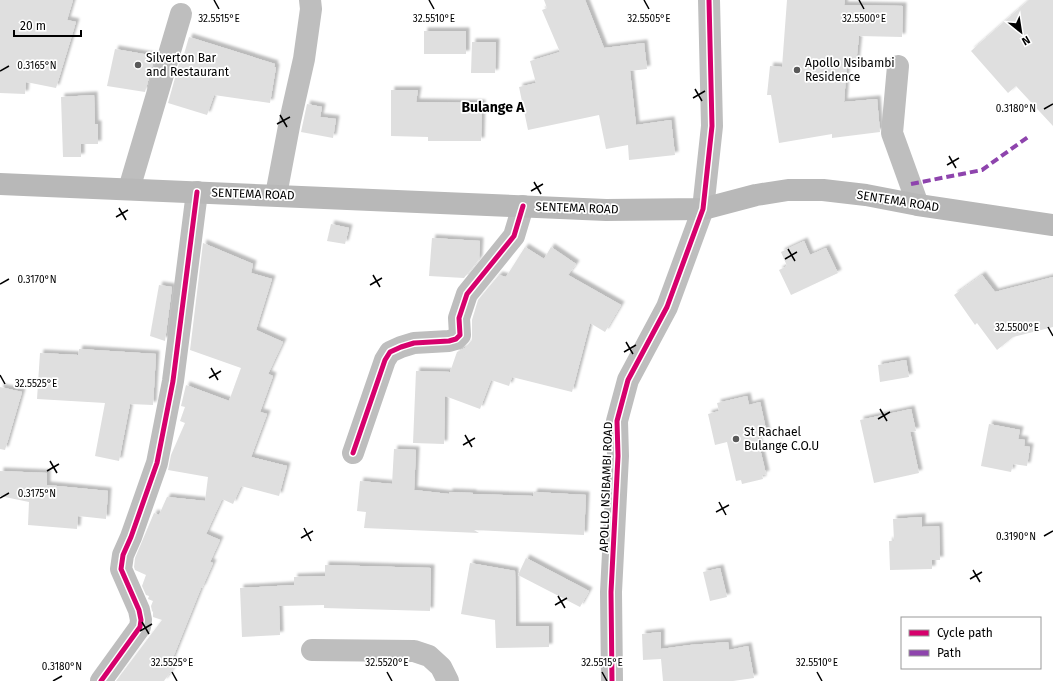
<svg xmlns="http://www.w3.org/2000/svg" width="1053" height="681" font-family="'Fira Sans',sans-serif">
  <defs>
    <filter id="shadow"><feDropShadow dx="3.5" dy="-3.5" stdDeviation="1" flood-color="#0004"/></filter>
  </defs>
  <rect width="100%" height="100%" fill="#fff"/>
  <g fill="#dfdfdf" filter="url(#shadow)">
    <polygon points="0,0 73,0 67,20 76,22 56,88 26,82 25,94 0,93"/>
    <polygon points="544,0 585,0 604,48 644,43 647,69 630,71 636,125 671,120 675,155 629,160 628,145 606,149 599,115 528,130 519,87 536,83 530,61 560,52 542,10 547,8"/>
    <polygon points="787,0 845,0 844,5 903,6 902,37 859,36 856,64 847,63 844,102 877,99 880,132 832,138 832,134 779,143 771,95 767,95 770,66 782,67"/>
    <polygon points="1029,0 1053,0 1053,126 1016,86 1008,93 971,51"/>
    <rect x="424" y="31" width="42" height="23"/>
    <polygon points="189,37 275,64 274,67 276,67 270,103 214,95 207,115 168,103 180,60 182,61"/>
    <polygon points="472,42 496,42 495,73 471,73"/>
    <polygon points="115,49 155,56 145,92 107,86"/>
    <polygon points="391,90 418,90 416,102 482,103 481,141 428,141 428,137 391,136"/>
    <polygon points="94,95 95,124 98,124 98,144 81,144 81,157 63,157 61,97"/>
    <polygon points="307,104 322,107 320,117 336,119 333,138 301,132"/>
    <polygon points="331,224 349,228 345,244 327,241"/>
    <polygon points="432,238 480,241 479,259 464,278 429,276"/>
    <polygon points="804,241 810,255 826,248 838,273 791,295 779,270 787,266 781,252"/>
    <polygon points="203,243 253,264 251,273 272,279 256,330 283,342 268,374 273,376 260,412 267,414 251,457 287,466 279,496 241,486 233,504 222,499 206,534 220,540 210,562 213,563 202,588 201,588 172,660 176,664 164,681 116,681 162,620 153,617 153,612 152,611 151,606 153,601 148,599 149,596 146,595 142,586 146,575 135,570 134,567 135,558 154,513 159,515 167,497 205,501 208,477 168,470 171,455 185,423 180,421 185,407 181,406 186,385 229,401 241,368 190,350"/>
    <polygon points="525,247 544,259 551,247 576,264 568,275 621,305 605,332 590,323 572,392 512,377 509,386 491,380 480,409 445,396 444,444 413,443 416,371 450,372 457,352 465,348 472,340 472,320 478,300 499,275 506,277"/>
    <polygon points="982,275 995,292 1053,277 1053,327 1013,337 997,350 977,323 975,325 954,295"/>
    <polygon points="159,285 172,287 165,341 150,336"/>
    <polygon points="79,349 156,354 153,405 130,404 119,461 95,456 105,403 37,399 40,353 78,355"/>
    <polygon points="906,360 909,377 880,382 878,365"/>
    <polygon points="0,387 22,392 5,450 0,449"/>
    <polygon points="747,396 749,405 760,402 767,434 757,436 766,474 762,475 763,479 742,484 741,480 736,481 727,442 715,445 708,414 719,411 717,403"/>
    <polygon points="911,409 916,431 910,432 919,473 874,483 860,420"/>
    <polygon points="989,424 1020,430 1018,439 1025,440 1024,446 1030,447 1027,466 1013,464 1011,472 981,466"/>
    <polygon points="394,449 416,450 414,490 449,494 449,492 473,493 473,494 533,496 534,492 586,495 584,535 474,530 479,533 364,528 366,512 357,511 360,481 392,484"/>
    <polygon points="0,471 47,473 47,485 108,491 106,519 78,516 77,529 28,525 29,502 0,496"/>
    <polygon points="922,517 922,527 939,526 940,560 932,560 932,569 890,570 889,541 894,541 893,519"/>
    <polygon points="526,558 589,591 580,607 518,575"/>
    <polygon points="470,563 515,571 516,626 549,626 549,647 496,648 495,620 461,614"/>
    <polygon points="325,565 431,568 430,611 324,608 324,605 279,606 280,635 242,637 240,588 294,585 294,577 325,576"/>
    <polygon points="720,568 727,597 710,601 703,572"/>
    <polygon points="661,632 661,649 690,645 728,642 729,650 748,646 754,678 733,681 663,681 661,659 643,660 642,634"/>
  </g>
  <g fill="none" stroke-linecap="round" stroke-linejoin="round">
    <g stroke="#bebebe" stroke-width="22">
      <polyline points="898,66 892,133 918,205"/>
      <polyline points="129,189 181,14"/>
      <polyline points="276,195 290,121 304,59 311,9 310,0"/>
      <polyline points="353,453 385,360 390,352 401,347 414,343 449,341 456,339 460,335 459,318 467,294 514,236 523,206"/>
      <polyline points="312,650 414,651 429,656 441,667 448,681"/>
      <polyline points="101,681 140,627 141,620 139,610 121,569 123,555 131,537 157,463 173,381 197,192"/>
    </g>
    <polyline stroke="#bebebe" stroke-width="22" points="612,681 611,592 618,456 617,421 628,380 667,307 703,209 712,126 709,0"/>
    <polyline stroke="#b8b8b8" stroke-width="22" points="0,184 606,210 703,209 756,195 788,190 823,190 866,195 918,205 1053,225"/>
    <polyline stroke="#8e44ad" stroke-width="4" stroke-dasharray="8 4" stroke-linecap="butt" points="911,184 982,170 1028,137"/>
    <g stroke="#fff" stroke-width="8">
      <g id="cycleway">
        <polyline points="353,453 385,360 390,352 401,347 414,343 449,341 456,339 460,335 459,318 467,294 514,236 523,206"/>
        <polyline points="101,681 140,627 141,620 139,610 121,569 123,555 131,537 157,463 173,381 197,192"/>
        <polyline points="612,681 611,592 618,456 617,421 628,380 667,307 703,209 712,126 709,0"/>
      </g>
    </g>
    <use href="#cycleway" stroke="#d6006c" stroke-width="5"/>
  </g>
  <path fill="none" stroke="#000" stroke-width="1.5" d="M 214,0 L 219,9M 429,0 L 434,9M 644,0 L 649,9M 859,0 L 864,9M 0,71 L 9,66M 695,89 L 702,101M 693,98 L 705,91M 1044,109 L 1053,104M 280,115 L 287,127M 277,124 L 290,117M 949,156 L 956,168M 947,165 L 959,158M 534,182 L 541,194M 531,191 L 543,184M 119,208 L 126,220M 116,217 L 128,210M 788,249 L 795,261M 785,259 L 797,252M 373,275 L 380,287M 0,284 L 9,279M 370,285 L 382,278M 1048,327 L 1053,336M 626,342 L 633,354M 624,352 L 636,345M 211,368 L 218,380M 0,375 L 5,384M 209,378 L 221,371M 880,409 L 887,421M 878,419 L 890,412M 465,435 L 472,447M 463,445 L 475,438M 50,461 L 57,473M 47,471 L 59,464M 0,498 L 9,493M 719,502 L 726,515M 716,512 L 729,505M 304,528 L 311,541M 1044,536 L 1053,531M 301,538 L 313,531M 973,570 L 980,582M 970,579 L 982,572M 558,596 L 565,608M 555,605 L 567,598M 142,622 L 149,634M 140,631 L 152,624M 172,672 L 177,681M 387,672 L 392,681M 602,672 L 607,681M 817,672 L 822,681M 53,681 L 62,676"/>
  <g fill="#595959" stroke="#fff" stroke-width="1.5">
    <circle cx="138" cy="65" r="4"/>
    <circle cx="797" cy="70" r="4"/>
    <circle cx="736" cy="439" r="4"/>
  </g>
  <g text-anchor="middle" stroke-width="3.5" stroke-linejoin="round" paint-order="stroke">
    <g font-size="12" fill="#000" stroke="#fff" text-anchor="start">
      <text x="146" y="62">Silverton Bar<tspan x="146" dy="14">and Restaurant</tspan></text>
      <text x="805" y="67">Apollo Nsibambi<tspan x="805" dy="14">Residence</tspan></text>
      <text x="744" y="436">St Rachael<tspan x="744" dy="14">Bulange C.O.U</tspan></text>
    </g>
    <g font-size="12" fill="#000" stroke="#fff">
      <text transform="translate(253 194) rotate(2)" y="4">SENTEMA ROAD</text>
      <text transform="translate(898 201) rotate(9)" y="4">SENTEMA ROAD</text>
      <text transform="translate(577 208) rotate(2)" y="4">SENTEMA ROAD</text>
      <text transform="translate(606 487) rotate(-88)" y="4">APOLLO NSIBAMBI ROAD</text>
    </g>
    <g font-size="14" font-weight="bold" fill="#000" stroke="#fff">
      <text x="493" y="112">Bulange A</text>
    </g>
  </g>
  <g font-size="10" text-anchor="middle" fill="#000" stroke="#fff" stroke-width="3.5" stroke-linejoin="round" paint-order="stroke">
    <text x="219" y="22">32.5515°E</text>
    <text x="434" y="22">32.5510°E</text>
    <text x="649" y="22">32.5505°E</text>
    <text x="864" y="22">32.5500°E</text>
    <text x="37" y="69">0.3165°N</text>
    <text x="1016" y="112">0.3180°N</text>
    <text x="37" y="283">0.3170°N</text>
    <text x="1017" y="331">32.5500°E</text>
    <text x="36" y="387">32.5525°E</text>
    <text x="37" y="497">0.3175°N</text>
    <text x="1016" y="540">0.3190°N</text>
    <text x="172" y="666">32.5525°E</text>
    <text x="387" y="666">32.5520°E</text>
    <text x="602" y="666">32.5515°E</text>
    <text x="817" y="666">32.5510°E</text>
    <text x="62" y="670">0.3180°N</text>
  </g>
  <rect x="901" y="617" width="140" height="52" fill="#ffffff" stroke="#999999"/>
  <rect x="909" y="630" width="20" height="6" fill="#d6006c" stroke="#999999"/>
  <text x="937" y="637" font-size="12" fill="#000000">Cycle path</text>
  <rect x="909" y="650" width="20" height="6" fill="#8e44ad" stroke="#999999"/>
  <text x="937" y="657" font-size="12" fill="#000000">Path</text>
  <g transform="translate(1021 32) rotate(150)" stroke="#ffffff" stroke-width="3" paint-order="stroke">
  <path d="M0-3L7 15L0 10L-7 15Z" fill="#000000"/>
  <text y="-6" font-size="11" font-weight="bold" text-anchor="middle" fill="#000000">N</text>
  </g>
  <path d="M14 30v6h67v-6" fill="none" stroke="#000000" stroke-width="2"/>
  <text x="20" y="30" font-size="12" fill="#000000" stroke="#ffffff" stroke-width="3" paint-order="stroke">20 m</text>
</svg>
